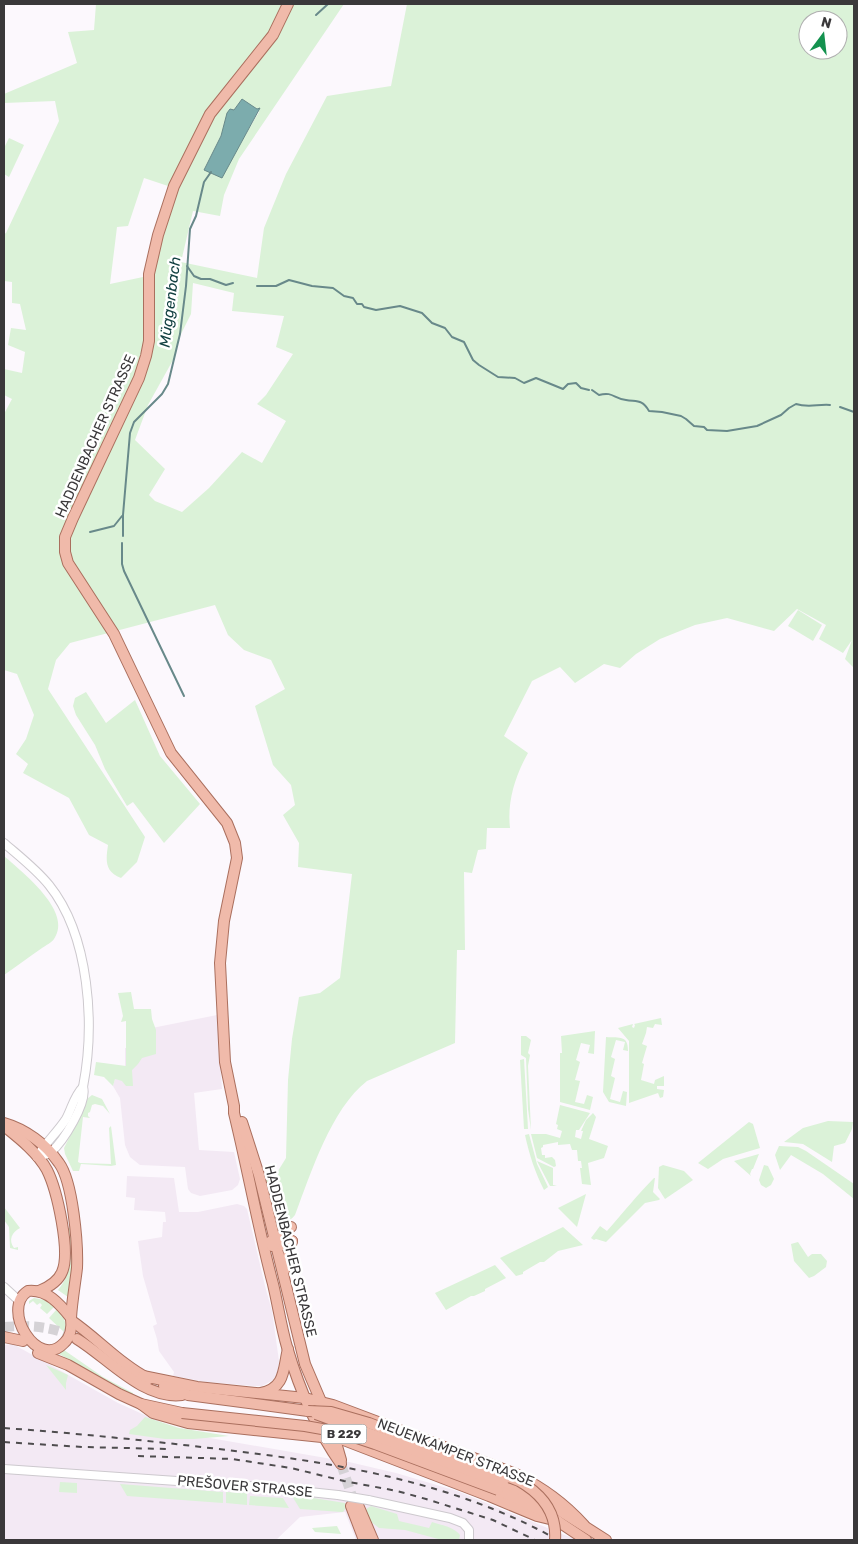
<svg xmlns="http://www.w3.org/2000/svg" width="858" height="1544" font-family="Rubik,sans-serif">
  <rect width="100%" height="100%" fill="#fcf8fd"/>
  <g fill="#f3e9f4">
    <polygon points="217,1015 222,1089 194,1093 199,1150 234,1152 240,1179 238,1185 232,1190 200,1196 191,1193 188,1189 185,1167 140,1165 130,1157 125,1145 120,1098 113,1086 115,1079 125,1080 125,1048 149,1046 147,1029"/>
    <polygon points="127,1176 174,1178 179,1212 198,1212 237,1204 244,1206 247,1209 265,1286 272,1311 279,1361 278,1372 273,1380 262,1386 254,1386 206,1382 173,1376 174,1372 159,1351 157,1339 153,1326 157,1324 143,1276 138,1241 162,1237 163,1222 166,1222 165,1212 134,1210 135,1198 126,1197"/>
    <polygon points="13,1344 118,1403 187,1434 349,1462 396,1473 457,1491 577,1540 356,1540 345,1512 300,1517 276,1540 4,1540 4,1345"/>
  </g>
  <g fill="#dbf2d8" fill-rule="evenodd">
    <path d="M 96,4 L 344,4 L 239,159 L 224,195 L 220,216 L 193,211 L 181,262 L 257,278 L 264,228 L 286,174 L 327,96 L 391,86 L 407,4 L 854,4 L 854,668 L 845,659 L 852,640 L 843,653 L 819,639 L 826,625 L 797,609 L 774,631 L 727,618 L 695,625 L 660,639 L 636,654 L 620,668 L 604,664 L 575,683 L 560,667 L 532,681 L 504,736 L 528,753 C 515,776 507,802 510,828 L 487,828 L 486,849 L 478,850 L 472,873 L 464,872 L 465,950 L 457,950 L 455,1043 L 367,1081 C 331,1109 311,1173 295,1215 C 290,1222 283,1223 276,1217 L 266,1180 L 278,1171 L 286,1158 L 288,1080 L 292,1039 L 299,997 L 320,993 L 340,978 L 352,874 L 298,867 L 299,843 L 283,815 L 295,805 L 291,785 L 273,765 L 255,706 L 285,689 L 271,660 L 244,650 L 228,635 L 215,605 L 70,643 L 56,660 L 48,689 L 145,837 L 137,862 L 121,878 C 104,872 106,859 108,845 L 89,835 L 69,798 L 23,773 L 28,764 L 16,754 L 26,739 L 34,715 L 17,674 L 4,670 L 4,414 L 12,399 L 4,395 L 4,369 L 22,373 L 25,352 L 8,345 L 11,328 L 26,330 L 20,304 L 12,303 L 12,282 L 4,281 L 4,234 L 6,233 L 59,121 L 55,101 L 4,103 L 4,94 L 77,63 L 68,32 L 94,30 ZM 808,20 L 838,20 L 838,50 L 808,50 ZM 242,99 L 257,109 L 259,112 L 235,152 L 204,170 L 234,110 ZM 144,178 L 168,186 L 154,234 L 143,277 L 110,284 L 117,227 L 128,226 ZM 193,283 L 234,293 L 232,311 L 284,316 L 276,347 L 293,354 L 266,395 L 257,404 L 286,421 L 262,463 L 242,452 L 209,488 L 182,512 L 155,501 L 149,495 L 165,469 L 135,440 L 148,405 L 173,360 L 180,336 L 191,314 Z"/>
    <polygon points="9,138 24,145 9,177 4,174 4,148"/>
    <polygon points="798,610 822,625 813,641 788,626"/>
    <polygon points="86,692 106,723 135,700 160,756 200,804 164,843 133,802 127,806 105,769 95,745 76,715 73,706 75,698"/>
    <path d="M 4,856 C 21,871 74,912 54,939 C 52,942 45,946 42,948 C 29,957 17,966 4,975 Z"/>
    <polygon points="131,992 134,1009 151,1009 152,1019 156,1030 156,1054 142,1058 138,1064 132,1070 133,1086 126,1086 122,1081 115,1079 113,1086 104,1077 94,1075 96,1062 126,1066 126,1021 121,1022 123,1016 118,993"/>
    <polygon points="661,1018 662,1025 655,1024 653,1028 647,1027 646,1033 642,1044 647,1046 642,1063 644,1064 641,1080 654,1084 655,1080 664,1076 664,1086 657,1086 657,1089 664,1090 663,1097 660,1098 658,1093 629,1103 629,1041 618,1028 633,1024 632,1027 634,1028 635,1025 634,1024"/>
    <polygon points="595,1031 594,1054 588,1053 590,1045 581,1043 576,1060 580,1062 575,1080 580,1081 575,1102 584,1104 587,1095 593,1097 590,1110 560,1102 560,1053 562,1053 561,1036"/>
    <polygon points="521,1036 526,1036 531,1040 528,1053 530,1055 528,1066 531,1130 528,1109 526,1058 521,1055"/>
    <path d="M 606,1037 C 620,1038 628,1035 628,1051 L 623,1050 L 625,1042 L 616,1040 L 611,1057 L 615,1059 L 611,1076 L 615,1078 L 610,1099 L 620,1102 L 623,1091 L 627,1092 L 626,1106 L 609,1102 L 603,1092 Z"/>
    <polygon points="524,1059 528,1129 524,1129 520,1060"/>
    <polygon points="92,1095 102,1099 110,1114 103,1106 95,1104 92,1105 90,1112 88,1113 88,1116 90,1118 83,1117 78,1162 80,1163 111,1164 109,1128 111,1126 116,1165 111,1166 81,1164 79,1171 73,1171 65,1154 64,1148 84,1108 87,1099"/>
    <polygon points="560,1105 590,1113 579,1130 576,1130 575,1137 581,1139 583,1131 581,1131 586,1120 593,1113 596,1117 589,1139 608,1146 604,1158 588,1163 591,1185 582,1184 580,1168 582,1168 581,1161 578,1161 577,1150 572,1150 570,1144 558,1145 558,1142 543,1145 543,1147 541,1148 542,1155 545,1155 545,1158 552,1157 555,1160 556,1166 554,1167 537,1158 531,1134 546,1134 560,1138 562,1131 557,1129 558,1125 556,1124"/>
    <polygon points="828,1121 853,1122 852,1129 845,1143 834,1146 832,1162 803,1144 784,1142 803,1128"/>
    <polygon points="749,1122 753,1124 760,1148 723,1159 708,1169 698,1163"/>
    <path d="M 529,1134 L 537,1164 L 548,1187 L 544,1190 C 535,1172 529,1154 525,1135 Z"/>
    <polygon points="779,1146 798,1147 806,1151 854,1184 854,1199 823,1174 791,1155 780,1170 775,1155"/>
    <polygon points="759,1154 753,1169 752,1169 750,1174 751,1176 734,1161"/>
    <polygon points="537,1161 553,1168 553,1185 557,1186 550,1186"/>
    <polygon points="663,1165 684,1171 693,1180 665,1199 658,1188 659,1167"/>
    <polygon points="764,1165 768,1166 774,1179 771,1185 766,1188 761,1185 759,1180"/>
    <path d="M 654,1178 L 655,1178 L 653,1192 L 660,1199 L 659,1200 L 645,1203 L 606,1242 L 596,1239 L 594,1240 L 591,1238 L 600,1226 L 607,1231 C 623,1213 637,1195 654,1178 Z"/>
    <polygon points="586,1194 577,1227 558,1208"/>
    <path d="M 4,1207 L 20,1228 C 12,1232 8,1240 14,1248 L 18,1247 L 18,1250 L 10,1248 L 9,1227 L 4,1220 Z"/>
    <polygon points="563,1227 583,1245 558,1251 544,1262 540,1262 523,1272 523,1274 516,1276 500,1258"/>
    <path d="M 68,1228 L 70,1228 L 73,1268 L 68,1297 L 58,1290 C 74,1271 72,1251 68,1228 Z"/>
    <polygon points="798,1242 808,1257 812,1254 821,1254 827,1261 826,1267 814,1276 809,1278 794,1261 791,1244"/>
    <polygon points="495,1265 506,1278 485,1289 485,1291 474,1296 471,1296 446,1310 435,1293"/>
    <polygon points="34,1298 45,1300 54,1307 47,1314 40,1308 42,1305 40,1303 37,1305 33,1301 29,1304 29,1301"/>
    <path d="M 57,1309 C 66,1319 67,1325 65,1337 L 62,1335 L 64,1332 L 49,1318 Z"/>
    <polygon points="64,1350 103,1377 133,1393 133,1395 59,1354"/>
    <polygon points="46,1365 68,1375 66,1383 66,1390"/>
    <polygon points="145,1417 179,1428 229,1436 194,1439 165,1439 129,1434 130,1430 137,1426"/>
    <polygon points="60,1482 77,1483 77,1493 59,1492"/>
    <polygon points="120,1484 223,1492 223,1503 127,1496"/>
    <polygon points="226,1492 247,1493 247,1505 226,1503"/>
    <polygon points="250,1496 283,1498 289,1508 249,1505"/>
    <polygon points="292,1496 301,1496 345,1503 346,1508 343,1512 341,1512 300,1509"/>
    <path d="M 371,1506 L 397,1514 L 399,1521 L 429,1528 L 432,1522 C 441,1525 454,1527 460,1535 L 459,1540 L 442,1540 L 405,1530 L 379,1528 L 370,1521 L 366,1509 Z"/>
    <polygon points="337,1526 341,1534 315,1532 312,1528"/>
  </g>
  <polygon fill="#7cacad" stroke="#68898a" points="242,99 257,109 260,108 222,178 204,170 221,136 227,113 230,109 234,110"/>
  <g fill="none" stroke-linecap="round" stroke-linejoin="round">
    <g stroke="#68898a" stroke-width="2">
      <polyline points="316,15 328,4"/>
      <polyline points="187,266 194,276 201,279 210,279 226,285 233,283"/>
      <polyline points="257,286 276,286 289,280 312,286 333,288 344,296 353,298 357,304 362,304 364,307 376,310 400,306 422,313 432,323 445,328 452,337 464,342 473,360 479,365 498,377 515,378 524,383 536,378 563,389 568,384 576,383 581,388 589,390"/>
      <path d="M 592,390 L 599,395 C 613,391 614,399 626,400 C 637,402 642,399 649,411 L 662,412 L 681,416 L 686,419 L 694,426 L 704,427 L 707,430 L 727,431 L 757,426 L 781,415 L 789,408 L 796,404 C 808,408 818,404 830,405"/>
      <polyline points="840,407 854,412"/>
      <polyline points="90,532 114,526 122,516"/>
      <polyline points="123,536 123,515 130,433 134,422 162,394 168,384 180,334 186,286 190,229 196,216 204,182 211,172"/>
      <polyline points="122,543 122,564 124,571 184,696"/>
    </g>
    <g stroke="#d5d2d6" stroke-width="10" stroke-dasharray="10 5" stroke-linecap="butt">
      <path d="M 4,1327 C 29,1325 52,1326 76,1338"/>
      <polyline points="341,1464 353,1499"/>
    </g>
    <g stroke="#cdc9ce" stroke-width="10">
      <g id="minor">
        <path d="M 4,843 C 19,856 36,869 49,885 C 90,936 95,1025 83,1087 C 88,1102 63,1142 51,1152 C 48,1155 41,1156 37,1157"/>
        <path d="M 37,1157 C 45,1143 57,1133 66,1119 C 72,1108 74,1096 83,1087"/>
        <polyline points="4,1287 16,1298"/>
        <polyline points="4,1469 262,1487 338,1495"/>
        <polyline points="368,1500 450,1518 463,1523 469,1530 469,1540"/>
      </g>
    </g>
    <g stroke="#aa6f5e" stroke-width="12">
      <g id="major">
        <path d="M 288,4 L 273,35 L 210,114 L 174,186 L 158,235 L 149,274 L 149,341 L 146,356 L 139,378 L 73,518 L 65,537 L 65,552 L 68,563 L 114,634 L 171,753 L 227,823 L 235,843 L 237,858 L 224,921 L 220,963 L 225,1062 L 234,1106 L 234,1113 C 248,1170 258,1228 273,1284 C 278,1305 281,1326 287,1347 C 299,1388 316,1429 341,1464"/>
        <polyline points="242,1122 259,1175 305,1364 331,1425 341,1460"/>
        <path d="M 4,1123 C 25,1129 46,1144 59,1163 C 73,1182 78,1244 77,1268 C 75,1285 72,1301 71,1318"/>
        <path d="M 4,1126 C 19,1138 38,1153 47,1170 C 57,1190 71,1252 62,1272 C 58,1282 49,1287 39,1291"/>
        <polyline points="271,1241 283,1245 292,1241"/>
        <polyline points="272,1246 279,1237 291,1227"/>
        <polyline points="284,1271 292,1241"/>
        <path d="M 28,1291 C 47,1289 60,1304 71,1318 C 72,1326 71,1337 64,1343 C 38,1371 0,1309 28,1291 Z"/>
        <path d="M 72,1321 C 98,1339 120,1364 149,1379"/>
        <polyline points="4,1337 23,1341"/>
        <path d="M 77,1339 C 107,1357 143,1400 182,1395"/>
        <polyline points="38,1353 68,1365 119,1394 141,1404 182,1413"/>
        <path d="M 143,1376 L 197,1387 L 305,1398 L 333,1405 L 516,1474 C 544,1489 563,1502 584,1525"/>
        <polyline points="164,1386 188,1395 308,1411"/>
        <path d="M 261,1393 C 286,1388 283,1368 288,1349"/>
        <polyline points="141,1404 153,1413 188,1423 341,1439 489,1496 537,1516 558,1521"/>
        <polyline points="503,1483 551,1505 606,1540"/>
        <polyline points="498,1490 541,1510 586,1540"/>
        <polyline points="353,1499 358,1505 373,1540"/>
        <polyline points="351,1506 364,1540"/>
      </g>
    </g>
    <use href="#minor" stroke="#fff" stroke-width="8"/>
    <use href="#major" stroke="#f0baaa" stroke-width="10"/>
    <g stroke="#4e4c4e" stroke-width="2" stroke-dasharray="6 6" stroke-linecap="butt">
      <path d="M 4,1428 C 73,1433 142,1440 210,1448 C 331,1462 451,1480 558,1540"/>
      <polyline points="4,1442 83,1447 167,1449"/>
      <polyline points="138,1456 232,1459 291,1468 344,1481 397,1491 426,1499 493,1520 535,1540"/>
    </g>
    <g stroke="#cdc9ce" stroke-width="10" stroke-linecap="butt">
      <polyline id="minor-bridge" points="338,1495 368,1500"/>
    </g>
    <g stroke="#aa6f5e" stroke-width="12" stroke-linecap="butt">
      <g id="major-bridge">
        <path d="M 308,1411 L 331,1412 L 369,1423 L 519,1481 C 542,1494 557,1513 555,1540"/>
        <polyline points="182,1413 305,1426 339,1432 375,1444 498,1490"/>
        <polyline points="316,1414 503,1483"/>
      </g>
    </g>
    <use href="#minor-bridge" stroke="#fff" stroke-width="8"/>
    <use href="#major-bridge" stroke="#f0baaa" stroke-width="10"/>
  </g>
  <g text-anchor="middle" stroke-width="5" stroke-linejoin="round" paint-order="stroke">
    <rect fill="#fff" stroke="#757475" stroke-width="1" x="321.5" y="1424.5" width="45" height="19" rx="4"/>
    <g font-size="12" font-weight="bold" fill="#3a383a">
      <text x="344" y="1438">B 229</text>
    </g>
    <g font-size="14" fill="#3a383a" stroke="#fff">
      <text transform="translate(95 436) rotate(-66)" y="5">HADDENBACHER STRASSE</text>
      <text transform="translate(291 1251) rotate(76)" y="5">HADDENBACHER STRASSE</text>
      <text transform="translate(456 1452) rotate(21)" y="5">NEUENKAMPER STRASSE</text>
      <text transform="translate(245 1486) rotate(5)" y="5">PREŠOVER STRASSE</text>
    </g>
    <g font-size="15" font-style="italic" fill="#134142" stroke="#fff">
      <text transform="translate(170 302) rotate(-83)" y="5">Müggenbach</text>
    </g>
  </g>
  <rect width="858" height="1544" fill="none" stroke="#3a383a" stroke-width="10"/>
  <g transform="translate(823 35) rotate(15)"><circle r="24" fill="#ffffff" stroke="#b0afb0"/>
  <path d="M0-4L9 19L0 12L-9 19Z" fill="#14924f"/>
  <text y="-8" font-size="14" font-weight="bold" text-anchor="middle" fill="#3a383a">N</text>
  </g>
</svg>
